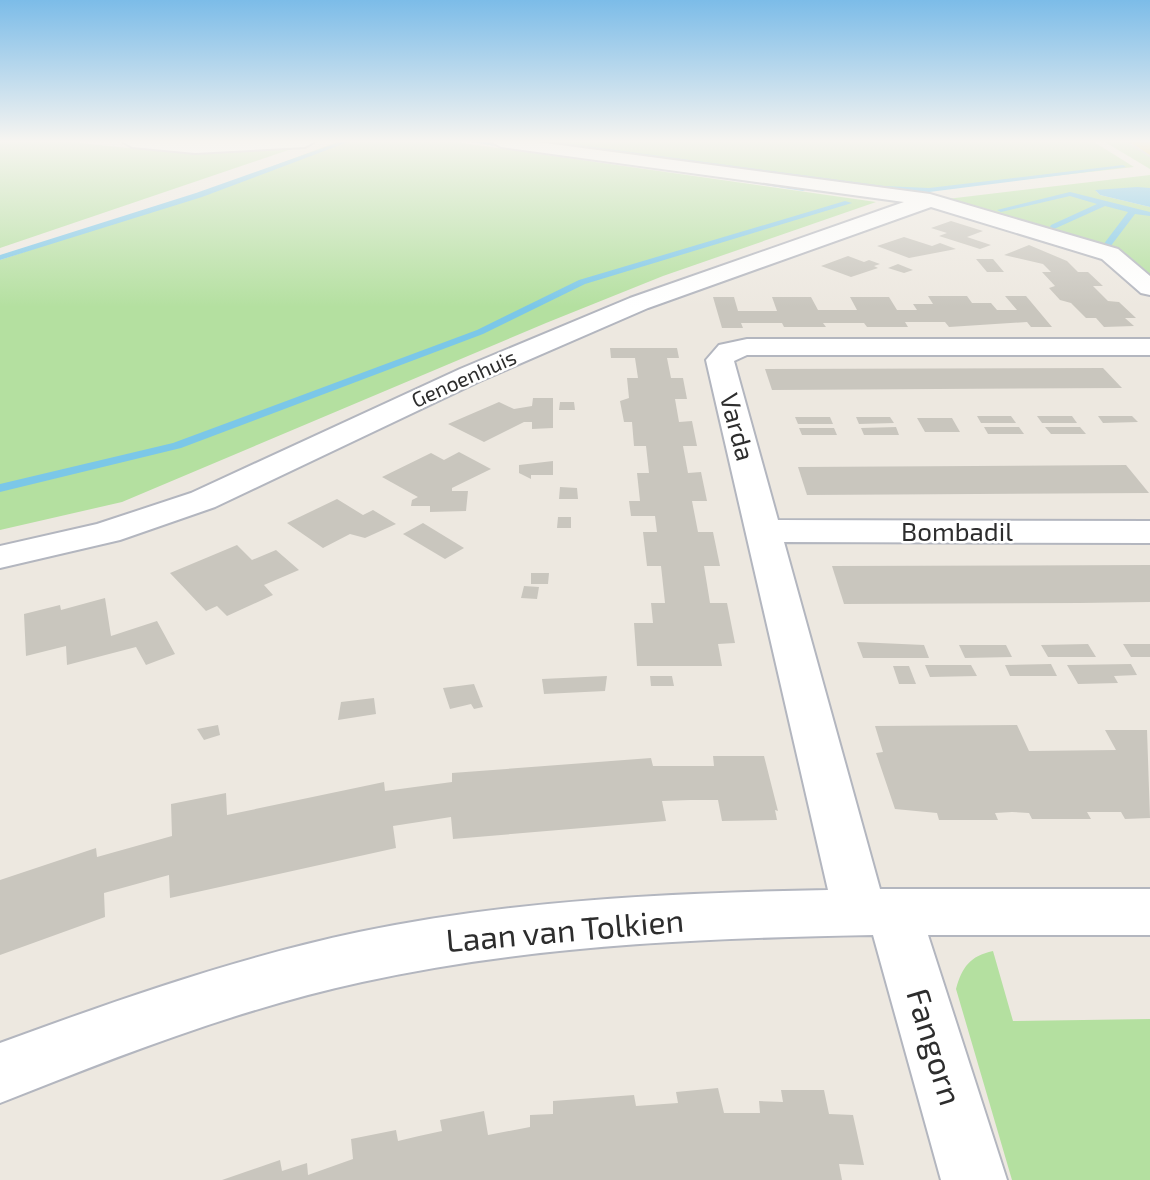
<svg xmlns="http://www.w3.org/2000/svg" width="1150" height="1180" font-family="'Exo 2',sans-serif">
  <rect width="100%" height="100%" fill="#ede8e0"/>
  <g fill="#b4e0a0">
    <polygon points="0,142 71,142 166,152 303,145 0,248"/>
    <polygon points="337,142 455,142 876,202 663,276 546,323 122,502 0,530 0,260 199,194"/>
    <polygon points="536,142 1094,142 1134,167 912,192"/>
    <polygon points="1105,142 1132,142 1150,155 1150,169"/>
    <polygon points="1150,175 1150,188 1096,191 1100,195 1150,207 1150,277 1135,264 947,199"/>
    <path d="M 993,951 L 1013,1021 L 1150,1019 L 1150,1180 L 1012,1180 L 956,989 C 962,967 970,956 993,951 Z"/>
  </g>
  <polygon fill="#7bc7e8" points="1137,187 1150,188 1150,207 1100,195 1095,190"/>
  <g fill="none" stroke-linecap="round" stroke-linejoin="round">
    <g fill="#7bc7e8" fill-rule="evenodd">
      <polygon points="340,142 348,142 202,197 0,260 0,255 196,193"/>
      <polygon points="470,142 485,142 517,147 514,149"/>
      <polygon points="542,142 556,142 884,186 929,188 1123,165 1126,167 929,192 884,190"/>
      <polygon points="729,176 803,187 807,189 803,191 727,179"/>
      <polygon points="1070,192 1150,212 1150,216 1135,214 1110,247 1107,247 1103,245 1128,212 1105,206 1054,229 1050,227 1051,225 1097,204 1070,196 1001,212 997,210"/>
      <polygon points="845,201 852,203 585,284 483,334 181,448 0,492 0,484 173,443 477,330 579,280"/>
    </g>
  </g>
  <g fill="#c9c6be">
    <polygon points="951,221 983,231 967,237 991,245 980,249 939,236 947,233 931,228"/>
    <polygon points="904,237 932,246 940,243 956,249 909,258 877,246"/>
    <polygon points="1029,245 1067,261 1078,272 1088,272 1103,286 1093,286 1108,301 1119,302 1136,318 1125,318 1134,326 1104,327 1096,318 1086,318 1071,303 1060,300 1049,288 1055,286 1042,272 1051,272 1043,264 1004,255"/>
    <polygon points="848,256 864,262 869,260 880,264 874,266 878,268 851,277 821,266"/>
    <polygon points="976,259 993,259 1004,272 987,272"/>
    <polygon points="898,264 913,270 904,273 888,268"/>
    <polygon points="928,296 967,296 972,303 991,303 997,310 1017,310 1005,296 1026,296 1052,327 1031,327 1027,322 949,327 945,322 905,322 908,327 867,327 864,323 823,323 826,327 784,327 782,323 741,323 743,328 722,328 713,297 734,297 738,311 777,311 772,297 811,297 818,310 857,310 850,297 889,297 897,310 917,310 913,304 933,304"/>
    <polygon points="610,348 677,348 679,358 667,358 671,378 683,378 687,399 675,399 679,422 692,421 697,446 683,446 688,473 701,472 707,501 692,501 698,532 713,532 720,566 704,566 710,603 727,603 735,643 718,644 722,666 637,666 634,623 653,623 651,603 665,603 661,566 647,566 643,532 657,532 655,516 631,516 629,501 640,501 637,473 649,473 646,446 634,446 632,422 624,422 620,401 629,398 627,378 638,378 635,358 611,358"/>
    <polygon points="1103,368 1122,388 772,390 765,369"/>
    <polygon points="533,398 553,398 553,428 532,429 532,422 524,422 484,442 448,424 499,402 514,409 532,406"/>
    <polygon points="560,402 574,402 575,410 559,410"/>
    <polygon points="977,416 1011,416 1016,423 981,423"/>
    <polygon points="1037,416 1072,416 1077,423 1042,423"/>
    <polygon points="1098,416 1132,416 1138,422 1103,423"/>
    <polygon points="795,417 830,417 833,424 798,424"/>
    <polygon points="856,417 890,417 894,423 859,424"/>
    <polygon points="917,418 952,418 960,432 925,432"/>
    <polygon points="896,427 899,435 864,435 861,428"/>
    <polygon points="984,427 1019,427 1024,434 988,434"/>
    <polygon points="1045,427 1080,427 1086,434 1051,434"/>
    <polygon points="799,428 834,428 837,435 802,435"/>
    <polygon points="459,452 491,469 452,488 452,491 468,491 466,511 430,512 430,506 411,506 412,500 418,497 382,477 431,453 444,460"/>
    <polygon points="553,461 553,475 531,475 531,479 519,473 519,465"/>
    <polygon points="1126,465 1149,493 807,495 798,467"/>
    <polygon points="560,487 577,488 578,499 559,499"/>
    <polygon points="337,499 363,515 373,510 396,524 365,538 350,534 323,548 287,523"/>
    <polygon points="558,517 571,517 571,528 557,528"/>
    <polygon points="423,523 464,548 445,559 403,534"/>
    <polygon points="237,545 252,560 276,550 299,570 264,585 273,595 227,616 217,606 206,611 170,573"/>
    <polygon points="1150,565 1150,602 1080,603 844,604 832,566"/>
    <polygon points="531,573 549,573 548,584 531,584"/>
    <polygon points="524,586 539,587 537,599 521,598"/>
    <polygon points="105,598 111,636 157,621 175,654 146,665 136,647 67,665 66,646 26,656 24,614 60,605 61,610"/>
    <polygon points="857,642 924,645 929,658 863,658"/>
    <polygon points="1088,644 1096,657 1048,657 1041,645"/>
    <polygon points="1123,644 1150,644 1150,657 1131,657"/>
    <polygon points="959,645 1006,645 1012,657 965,658"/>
    <polygon points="1051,664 1057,676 1010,676 1005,665"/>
    <polygon points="1131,664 1137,675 1114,676 1118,683 1078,684 1067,665"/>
    <polygon points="925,665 971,665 977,676 930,677"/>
    <polygon points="893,666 909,666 916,684 899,684"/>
    <polygon points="607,676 605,691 544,694 542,679"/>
    <polygon points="650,676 672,676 674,686 651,686"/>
    <polygon points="474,684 483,707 474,709 471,704 450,709 443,688"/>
    <polygon points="374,698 376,714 338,720 341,702"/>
    <polygon points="218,725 220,735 204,740 197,729"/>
    <polygon points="1017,725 1029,751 1116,750 1105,730 1147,730 1150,818 1125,819 1121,812 1087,812 1091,819 1032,819 1029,813 1012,812 995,813 998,820 939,820 937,813 895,809 876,753 883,752 875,726"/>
    <polygon points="713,756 764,756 778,811 775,810 777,820 722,821 718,800 690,800 662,801 666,821 453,839 451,817 393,826 396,848 170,898 169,875 104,893 105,917 0,955 0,880 96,848 97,857 172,836 171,804 226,793 227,815 384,782 385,791 452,782 452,773 651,758 653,766 714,766"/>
    <polygon points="718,1088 724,1113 760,1113 759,1101 783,1102 781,1090 824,1090 829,1114 853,1115 864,1165 839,1164 842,1180 222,1180 280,1160 282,1171 307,1163 308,1175 353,1159 351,1139 396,1130 398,1141 419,1136 442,1131 440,1120 484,1111 488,1135 530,1127 530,1115 553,1114 553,1101 634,1095 636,1106 678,1103 676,1092"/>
  </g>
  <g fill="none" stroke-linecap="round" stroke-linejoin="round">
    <g stroke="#b3b6bf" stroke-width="4">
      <g id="minor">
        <polygon points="123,142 314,142 305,147 195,153 132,147"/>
        <polygon points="492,142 537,142 930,194 1118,249 1150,276 1150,295 1141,293 1102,259 931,207 648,308 480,381 215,507 120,540 0,568 0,546 97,524 191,493 460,369 630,298 904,202 501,147"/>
        <path d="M 747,339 L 1150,339 L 1150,355 L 747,355 L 734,361 L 778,520 L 1150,521 L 1150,543 L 784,542 L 880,889 L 1150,889 L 1150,935 L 928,935 L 1007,1180 L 941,1180 L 873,935 C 703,938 530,945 362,982 C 238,1009 118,1056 0,1103 L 0,1043 C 117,1000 236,958 359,932 C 512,900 671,893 828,890 L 706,360 L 719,345 Z"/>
      </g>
    </g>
    <g stroke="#c8c8c8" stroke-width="4">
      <polygon id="major" points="1130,142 1150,142 1150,155"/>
    </g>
    <use href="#minor" fill="#fff" fill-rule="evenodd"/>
    <use href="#major" fill="#e8d06a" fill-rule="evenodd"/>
  </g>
  <linearGradient id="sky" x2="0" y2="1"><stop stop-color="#7cbce8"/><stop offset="0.46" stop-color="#f7f5f1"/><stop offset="1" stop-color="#f7f5f1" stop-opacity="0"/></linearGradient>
  <rect width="1150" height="307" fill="url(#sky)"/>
  <g text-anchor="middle" stroke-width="5" stroke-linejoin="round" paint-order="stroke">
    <g font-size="21" fill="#2d2d2d" stroke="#fff">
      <text transform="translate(464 379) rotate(-24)" y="7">Genoenhuis</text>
    </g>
    <g font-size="26" fill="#2d2d2d" stroke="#fff">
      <text transform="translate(737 427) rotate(75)" y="9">Varda</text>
      <text x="957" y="541">Bombadil</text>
    </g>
    <g font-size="32" fill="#2d2d2d" stroke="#fff">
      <text transform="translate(565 931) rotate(-5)" y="11">Laan van Tolkien</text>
      <text transform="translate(934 1047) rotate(73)" y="11">Fangorn</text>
    </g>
  </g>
</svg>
